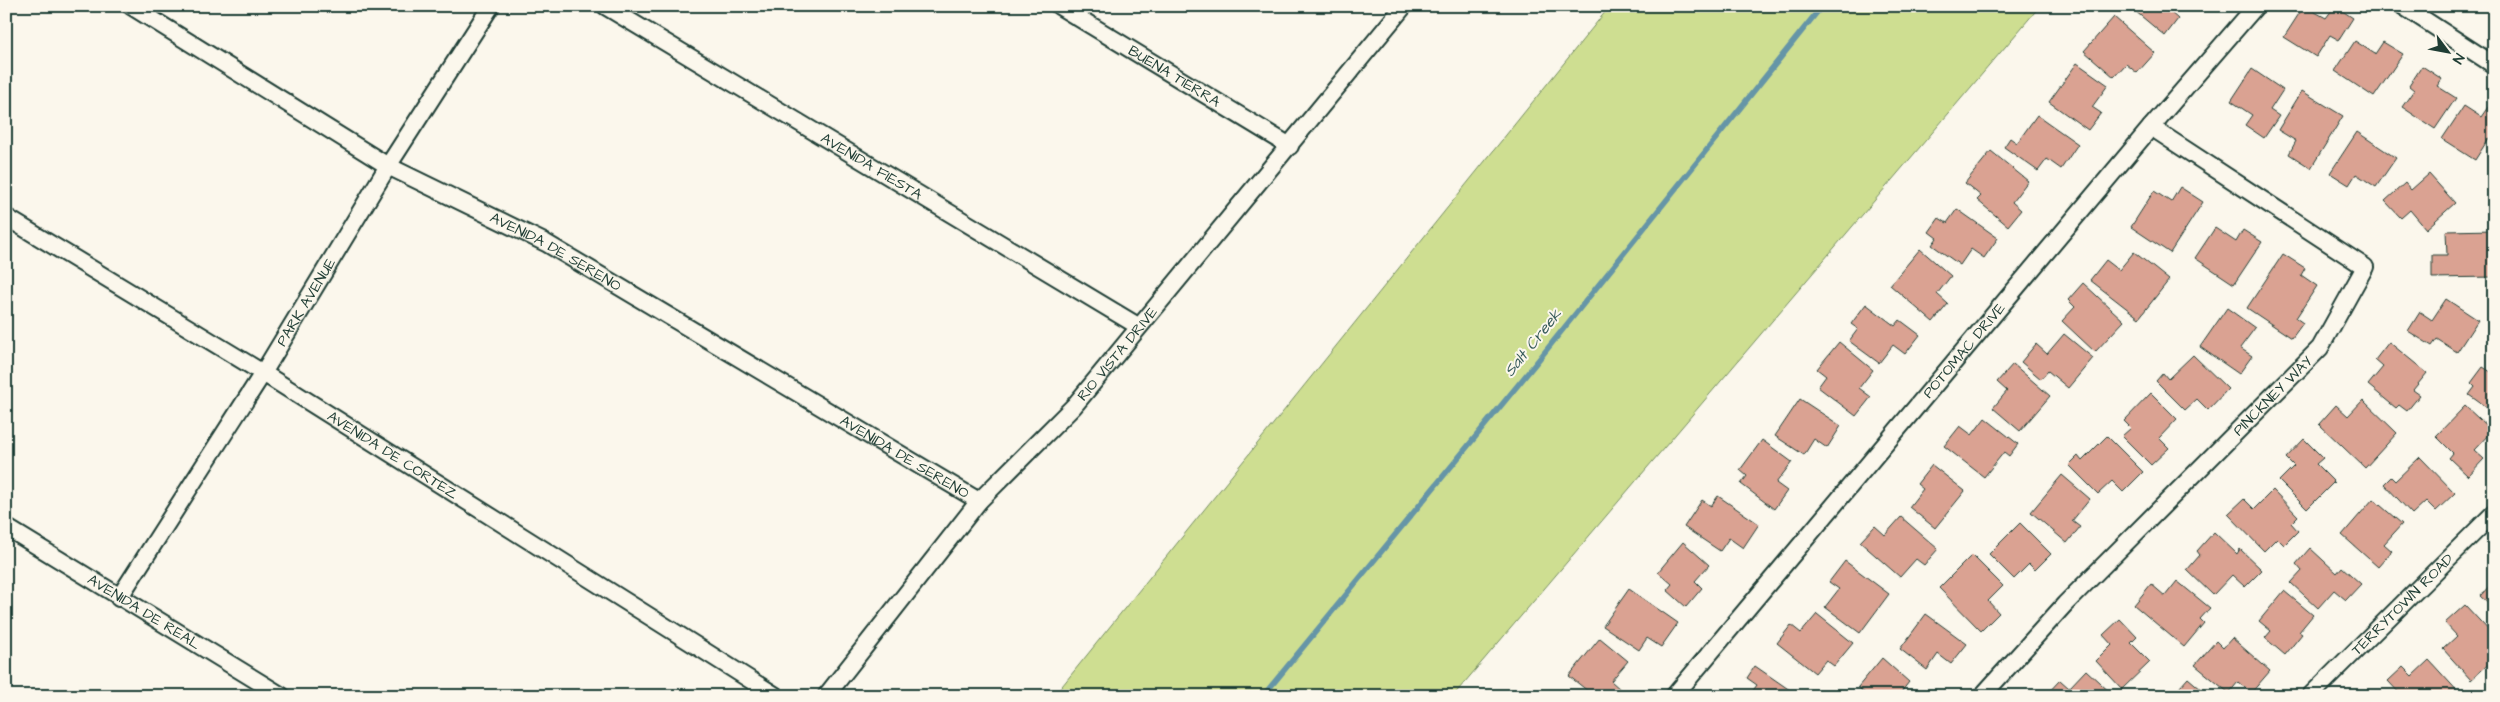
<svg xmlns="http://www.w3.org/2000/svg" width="2500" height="702" font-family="'Architects Daughter',sans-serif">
  <rect width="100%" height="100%" fill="#fbf7ec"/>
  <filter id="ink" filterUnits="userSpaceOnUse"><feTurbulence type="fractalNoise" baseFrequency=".02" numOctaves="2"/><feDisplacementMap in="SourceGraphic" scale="10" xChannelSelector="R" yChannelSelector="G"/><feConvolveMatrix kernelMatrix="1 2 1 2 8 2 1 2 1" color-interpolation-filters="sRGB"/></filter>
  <g filter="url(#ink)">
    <polygon fill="#cede91" stroke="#768e62" points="1610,6 2040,6 1453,696 1054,696"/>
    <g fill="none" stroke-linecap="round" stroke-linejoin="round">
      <polyline stroke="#6595a7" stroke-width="5.5" points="1263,696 1536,363 1822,6"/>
    </g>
    <g fill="#daa292" stroke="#1f3d34">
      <polygon points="2129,6 2173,6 2169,11 2178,19 2165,36"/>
      <polygon points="2304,6 2326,18 2335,6 2353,18 2339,40 2330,35 2316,57 2284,37"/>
      <polygon points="2114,17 2155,53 2137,73 2126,64 2114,77 2084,51"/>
      <polygon points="2355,41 2375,54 2383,42 2403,54 2374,97 2335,71"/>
      <polygon points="2077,63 2108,85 2092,107 2101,113 2088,130 2049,102"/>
      <polygon points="2422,66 2442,79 2437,86 2456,98 2435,129 2402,107 2414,90 2409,86"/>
      <polygon points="2252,69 2283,90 2270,110 2279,116 2264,138 2245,125 2252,115 2231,101"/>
      <polygon points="2302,91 2343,116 2311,168 2289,154 2296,141 2278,130"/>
      <polygon points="2464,106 2481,117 2488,107 2494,111 2494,141 2489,138 2475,160 2442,139"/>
      <polygon points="2037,115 2078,144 2061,169 2047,159 2038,171 2004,147 2010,138 2017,143"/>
      <polygon points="2357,132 2396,158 2376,187 2356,174 2349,185 2330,173"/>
      <polygon points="1991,151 2028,181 2012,202 2021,210 2008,226 1977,200 1981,196 1965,183"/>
      <polygon points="2429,174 2455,203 2426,229 2410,210 2401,218 2385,201 2405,183 2411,190"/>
      <polygon points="2180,187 2203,202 2170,253 2131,227 2154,191 2171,202"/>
      <polygon points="1957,209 1998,238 1984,258 1971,249 1960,265 1932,245 1937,238 1929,232 1939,218 1947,223"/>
      <polygon points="2215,228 2236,242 2243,230 2262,242 2234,284 2195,258"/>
      <polygon points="2494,230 2494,277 2432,278 2432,255 2447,255 2446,231"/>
      <polygon points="1920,249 1951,276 1937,294 1948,304 1933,322 1890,285"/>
      <polygon points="2134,252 2169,280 2139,318 2090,280 2106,260 2119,270"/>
      <polygon points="2283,254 2305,268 2301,275 2317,286 2296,318 2303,323 2292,338 2247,308"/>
      <polygon points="2083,283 2124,321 2095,352 2062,321 2075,307 2068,300"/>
      <polygon points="2446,299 2478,320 2457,352 2437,339 2432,346 2408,331 2420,312 2432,320"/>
      <polygon points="1866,304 1895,326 1900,320 1920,335 1905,354 1893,345 1879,363 1849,341 1858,329 1851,324"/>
      <polygon points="2227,308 2255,328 2240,348 2252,356 2239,374 2200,347"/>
      <polygon points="2064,334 2093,358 2068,388 2048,371 2041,379 2021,362 2036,344 2047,354"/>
      <polygon points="1839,342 1873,370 1859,388 1871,397 1856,416 1818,387 1826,376 1817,369"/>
      <polygon points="2389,342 2427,373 2413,390 2420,395 2407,411 2399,405 2396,408 2368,385 2383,367 2375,360"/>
      <polygon points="2193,355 2228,389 2208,410 2197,399 2185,410 2156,381 2163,373 2168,379"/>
      <polygon points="2013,364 2050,396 2020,431 1993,408 2007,391 1997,382"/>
      <polygon points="2483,367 2494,374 2494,413 2469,395 2475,387 2471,383"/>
      <polygon points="2151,393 2177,419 2159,438 2169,448 2151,465 2122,436 2131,428 2124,421"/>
      <polygon points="1800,399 1841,426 1827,448 1814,439 1804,455 1775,436"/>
      <polygon points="2363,400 2397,433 2365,468 2319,424 2336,405 2348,416"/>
      <polygon points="2465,406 2492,431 2474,450 2484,459 2468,476 2449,458 2453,453 2436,436"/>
      <polygon points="1985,418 2018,444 2009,456 2004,452 1984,477 1944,446 1960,426 1972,435"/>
      <polygon points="2107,436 2143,472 2123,492 2112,481 2098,494 2069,465 2078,456 2082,461"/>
      <polygon points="2304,439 2323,458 2316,464 2334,482 2307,509 2279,481 2294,466 2286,458"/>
      <polygon points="1762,440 1792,462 1776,483 1787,491 1774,509 1741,484 1747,476 1740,470"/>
      <polygon points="2420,457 2455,493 2436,511 2426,501 2412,514 2384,484 2391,477 2395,481"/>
      <polygon points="1932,465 1965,491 1935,528 1909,507 1923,489 1917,484"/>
      <polygon points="2062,475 2090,499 2072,521 2080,527 2067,543 2031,512"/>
      <polygon points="2273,490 2298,516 2291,523 2298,531 2284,545 2277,538 2264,551 2228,514 2244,499 2254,509"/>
      <polygon points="1718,496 1759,524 1743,548 1729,538 1720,551 1684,527 1702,500 1711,506"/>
      <polygon points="2373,499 2402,524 2384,544 2392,551 2378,567 2342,535"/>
      <polygon points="1901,517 1938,549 1924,565 1916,559 1900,577 1860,542 1875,526 1885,535"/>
      <polygon points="2020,523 2051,554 2035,570 2029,564 2014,579 1989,554"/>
      <polygon points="2214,532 2237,554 2240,549 2262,570 2245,587 2232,575 2213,595 2187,570 2200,555 2197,551"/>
      <polygon points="1683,542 1709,565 1695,581 1702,588 1686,607 1667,590 1672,584 1658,572"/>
      <polygon points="2310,548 2337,573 2342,567 2361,584 2346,600 2334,590 2318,608 2291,583 2302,571 2296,564"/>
      <polygon points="1972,555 2003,586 1988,601 1999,613 1981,631 1939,588"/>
      <polygon points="1845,561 1889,594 1860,633 1825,607 1839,589 1829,582"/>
      <polygon points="2177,581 2210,608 2200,619 2204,623 2184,647 2134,605 2151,584 2165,596"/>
      <polygon points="2494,581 2494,609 2480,596"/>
      <polygon points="1629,589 1678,623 1661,647 1647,638 1639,650 1603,626"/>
      <polygon points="2284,591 2313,615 2299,632 2302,634 2285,655 2265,638 2271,631 2259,621"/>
      <polygon points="2465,605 2494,636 2494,648 2488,654 2493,660 2471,680 2443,649 2457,636 2445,623"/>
      <polygon points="1817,614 1853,643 1834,666 1826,660 1815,673 1777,643 1791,625 1801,633"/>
      <polygon points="1926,614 1967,644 1951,664 1938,654 1927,670 1900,649"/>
      <polygon points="2120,619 2137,637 2131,643 2150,662 2122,689 2096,661 2112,645 2103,635"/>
      <polygon points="1600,638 1628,661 1611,681 1621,690 1617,696 1594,696 1569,676"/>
      <polygon points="2232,638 2270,671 2251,693 2238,682 2229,693 2195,665 2216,641 2223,648"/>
      <polygon points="1882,658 1909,682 1898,696 1868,696 1858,687"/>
      <polygon points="2429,660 2461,695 2460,696 2402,696 2388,681 2403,667 2412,676"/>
      <polygon points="1755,666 1797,695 1796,696 1749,696 1757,685 1747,678"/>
      <polygon points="2086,670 2114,696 2045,696 2060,680 2069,688"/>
      <polygon points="2188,678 2209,696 2172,696"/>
    </g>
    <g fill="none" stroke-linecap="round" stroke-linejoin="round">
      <g stroke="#1f3d34" stroke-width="20">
        <g id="minor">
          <path id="s1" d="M 131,6 L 388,166 L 546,243 L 979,501"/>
          <path id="s2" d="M 605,6 L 1138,326"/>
          <path id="s3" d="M 1059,6 L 1290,146"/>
          <polyline points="2403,6 2494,65"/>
          <path id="s4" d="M 6,217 L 263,373 L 776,696"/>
          <path id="s5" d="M 6,527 L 282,696"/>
          <path id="s6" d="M 119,598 L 263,373 L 388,166 L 491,6"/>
          <path id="s7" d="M 826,696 L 979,501 L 1074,406 L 1404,6"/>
          <path id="s8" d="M 1674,696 L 2151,127 L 2256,6"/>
          <path id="s9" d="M 1982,696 L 2065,604 L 2320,348 L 2365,267 L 2151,127"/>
          <path id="s10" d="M 2310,696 L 2494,513"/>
        </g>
      </g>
      <use href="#minor" stroke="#fbf7ec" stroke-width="16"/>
    </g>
  </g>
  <g text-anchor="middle" stroke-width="4" stroke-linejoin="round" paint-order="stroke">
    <g font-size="15" fill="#1f3d34" stroke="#fbf7ec">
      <text dy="5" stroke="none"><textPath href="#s3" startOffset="135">BUENA TIERRA</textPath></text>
      <text dy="5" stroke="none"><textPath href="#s2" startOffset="311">AVENIDA FIESTA</textPath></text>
      <text dy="5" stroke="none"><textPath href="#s1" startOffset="491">AVENIDA DE SERENO</textPath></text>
      <text dy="5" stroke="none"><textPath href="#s6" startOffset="350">PARK AVENUE</textPath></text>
      <text dy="5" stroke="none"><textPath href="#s8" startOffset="451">POTOMAC DRIVE</textPath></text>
      <text dy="5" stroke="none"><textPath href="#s7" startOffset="450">RIO VISTA DRIVE</textPath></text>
      <text dy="5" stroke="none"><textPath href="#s9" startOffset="418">PINCKNEY WAY</textPath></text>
      <text dy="5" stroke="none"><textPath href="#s4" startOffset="454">AVENIDA DE CORTEZ</textPath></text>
      <text dy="5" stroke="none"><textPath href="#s1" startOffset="896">AVENIDA DE SERENO</textPath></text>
      <text dy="5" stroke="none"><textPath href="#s10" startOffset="130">TERRYTOWN ROAD</textPath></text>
      <text dy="5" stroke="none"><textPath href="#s5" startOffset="162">AVENIDA DE REAL</textPath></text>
    </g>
    <g font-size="16" font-style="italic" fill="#365a5a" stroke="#fbf7ec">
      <text transform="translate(1532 342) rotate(-51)" y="6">Salt Creek</text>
    </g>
  </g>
  <rect width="2500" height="702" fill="none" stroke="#fbf7ec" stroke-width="25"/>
  <rect x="12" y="12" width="2475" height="677" fill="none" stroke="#1f3d34" stroke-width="2" filter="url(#ink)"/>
  <g transform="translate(2448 52) rotate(122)" stroke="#fbf7ec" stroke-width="4" paint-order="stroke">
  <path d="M0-4L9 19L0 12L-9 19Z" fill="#1f3d34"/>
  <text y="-8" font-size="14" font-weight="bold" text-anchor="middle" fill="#1f3d34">N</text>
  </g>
</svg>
